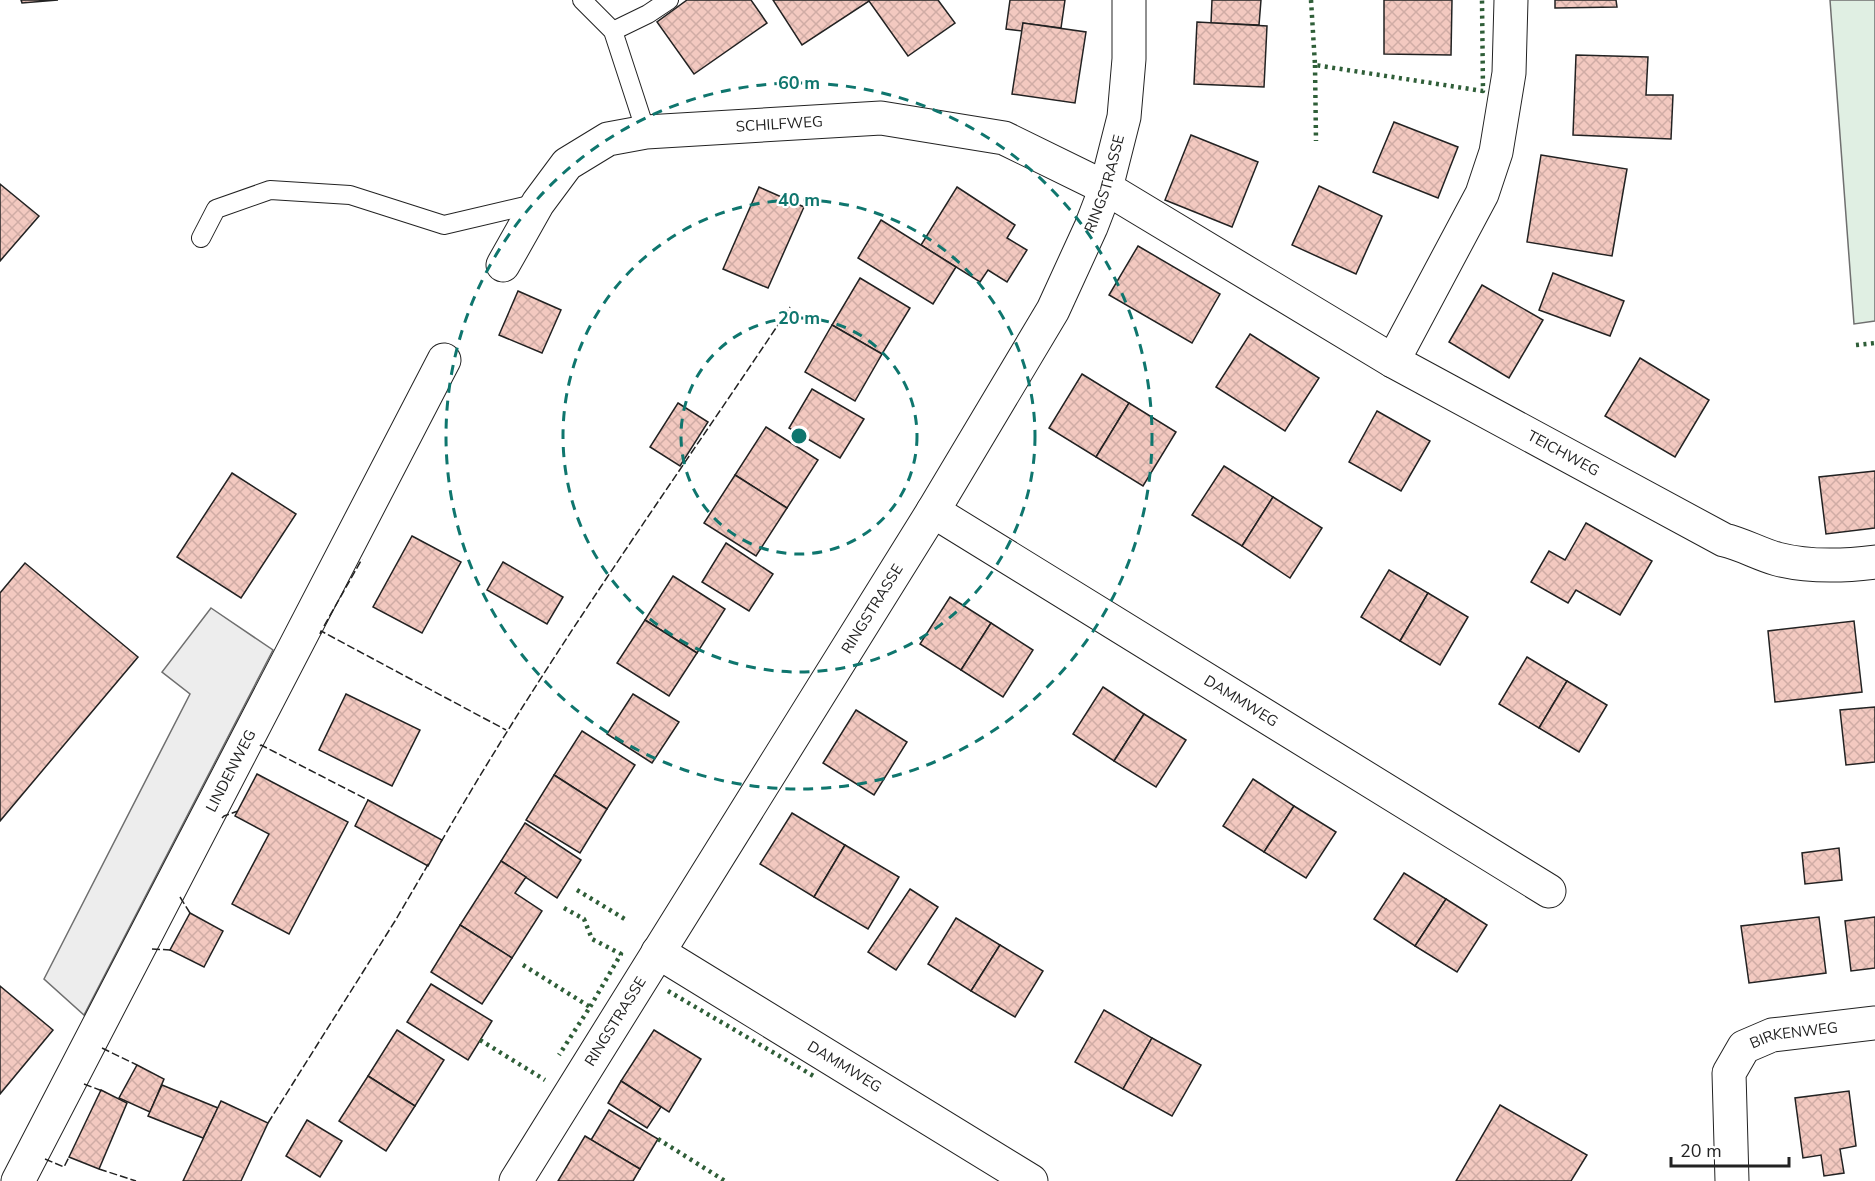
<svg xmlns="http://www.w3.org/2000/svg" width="1875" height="1181" font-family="'Nunito Sans',sans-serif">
  <defs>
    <pattern id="building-cross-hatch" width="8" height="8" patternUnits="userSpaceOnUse" patternTransform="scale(1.5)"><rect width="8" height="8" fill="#f3c9c0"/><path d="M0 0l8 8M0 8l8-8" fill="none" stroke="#d0aca5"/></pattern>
  </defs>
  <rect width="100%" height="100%" fill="#fff"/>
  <polygon fill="#e0efe3" stroke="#6f6f6f" stroke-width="1.5" points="1830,0 1875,0 1875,321 1854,324"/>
  <polygon fill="#ededed" stroke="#6f6f6f" stroke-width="1.5" points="211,608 273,650 84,1015 44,979 190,694 162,672"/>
  <g fill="url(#building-cross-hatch)" stroke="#222" stroke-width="1.5">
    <polygon points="21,0 58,0 22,3"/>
    <polygon points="687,0 751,0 767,23 694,74 657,22"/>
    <polygon points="773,0 938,0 955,23 908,56 869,1 802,45"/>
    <polygon points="1010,0 1065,0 1061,28 1023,23 1022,31 1006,29"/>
    <polygon points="1212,0 1261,0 1259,25 1211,23"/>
    <polygon points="1384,0 1452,0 1451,55 1384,54"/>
    <polygon points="1555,0 1616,0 1617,7 1555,8"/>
    <polygon points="1197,22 1267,26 1264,87 1194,84"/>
    <polygon points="1023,23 1086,32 1075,103 1012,94"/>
    <polygon points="1576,55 1648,57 1646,95 1673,95 1671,139 1573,135"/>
    <polygon points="1394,122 1458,147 1438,198 1373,172"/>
    <polygon points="1191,135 1258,162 1232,227 1165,200"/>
    <polygon points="1541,155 1627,169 1612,256 1527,242"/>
    <polygon points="0,184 39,216 0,261"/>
    <polygon points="1319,186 1382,216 1356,274 1292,245"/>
    <polygon points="759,187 804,207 768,288 723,269"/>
    <polygon points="957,187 1015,225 1007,238 1027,250 1007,282 988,270 980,282 921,245"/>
    <polygon points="881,220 956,267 933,304 858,258"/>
    <polygon points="1138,246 1220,294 1192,343 1109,295"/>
    <polygon points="1553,273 1624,301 1610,336 1539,310"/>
    <polygon points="860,278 910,308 882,354 832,325"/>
    <polygon points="1482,285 1543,320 1509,378 1449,342"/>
    <polygon points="518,291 561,310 542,353 499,335"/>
    <polygon points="832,325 882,354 855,401 805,372"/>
    <polygon points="1250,334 1319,378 1285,431 1216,387"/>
    <polygon points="1640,358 1709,400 1675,457 1605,416"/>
    <polygon points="1082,374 1129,403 1096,457 1049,428"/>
    <polygon points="812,389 864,419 840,458 789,428"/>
    <polygon points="678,403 708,422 680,466 650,447"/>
    <polygon points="1129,403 1176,432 1143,486 1096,457"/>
    <polygon points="1377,411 1430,441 1401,491 1349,462"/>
    <polygon points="766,427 818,460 787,508 735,475"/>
    <polygon points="1224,466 1273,497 1242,546 1192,515"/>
    <polygon points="1875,471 1875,528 1826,534 1819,477"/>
    <polygon points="232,473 296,514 241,598 177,557"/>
    <polygon points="735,475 787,508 756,556 704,523"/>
    <polygon points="1273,497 1322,528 1290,578 1242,546"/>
    <polygon points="1586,523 1652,561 1620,615 1576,590 1568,603 1531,582 1549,551 1565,560"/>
    <polygon points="412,536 461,562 422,633 373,607"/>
    <polygon points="726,543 773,574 749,611 702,582"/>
    <polygon points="503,562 563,597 547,624 487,590"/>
    <polygon points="25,563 138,657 0,821 0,593"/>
    <polygon points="1389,570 1428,593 1400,641 1361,617"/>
    <polygon points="673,576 725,609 697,653 645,620"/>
    <polygon points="1428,593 1468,617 1440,665 1400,641"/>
    <polygon points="950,597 991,623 961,670 920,644"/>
    <polygon points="645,620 697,653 669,696 617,663"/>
    <polygon points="1854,621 1862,692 1775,702 1768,631"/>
    <polygon points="991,623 1033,650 1003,697 961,670"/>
    <polygon points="1527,657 1567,681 1539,728 1499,704"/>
    <polygon points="1567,681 1607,705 1579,752 1539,728"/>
    <polygon points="1103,687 1144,714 1114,761 1073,734"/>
    <polygon points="346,694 420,730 392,786 319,750"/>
    <polygon points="633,694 679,722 652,763 607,734"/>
    <polygon points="1875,707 1875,762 1846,765 1840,710"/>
    <polygon points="856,710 907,742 874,795 823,763"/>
    <polygon points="1144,714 1186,740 1156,787 1114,761"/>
    <polygon points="582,731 635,765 607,809 554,775"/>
    <polygon points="257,774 348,822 289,934 232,904 269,834 235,816"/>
    <polygon points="554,775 607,809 580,853 526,820"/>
    <polygon points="1253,779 1294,806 1264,852 1223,826"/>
    <polygon points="368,800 442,840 428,866 355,826"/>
    <polygon points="1294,806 1336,832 1306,878 1264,852"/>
    <polygon points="792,813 845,845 814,897 760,864"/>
    <polygon points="525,823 581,860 557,898 501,861"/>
    <polygon points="845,845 899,877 868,929 814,897"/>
    <polygon points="1839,848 1842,880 1805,884 1802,853"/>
    <polygon points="501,861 526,877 515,893 542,911 512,958 460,925"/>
    <polygon points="1404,873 1446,899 1415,946 1374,919"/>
    <polygon points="910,889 938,907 896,970 868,952"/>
    <polygon points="1446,899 1487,925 1457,972 1415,946"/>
    <polygon points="190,913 223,931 204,967 170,950"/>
    <polygon points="1819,917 1826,973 1749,983 1741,926"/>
    <polygon points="1875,917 1875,968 1851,971 1845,921"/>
    <polygon points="956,918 1000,945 971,991 928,964"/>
    <polygon points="460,925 512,958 482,1004 431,972"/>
    <polygon points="1000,945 1043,971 1015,1017 971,991"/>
    <polygon points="431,984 492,1021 468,1060 407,1022"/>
    <polygon points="0,986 53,1030 0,1094"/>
    <polygon points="1104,1010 1152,1038 1123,1089 1075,1062"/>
    <polygon points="397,1030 444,1060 415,1106 368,1076"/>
    <polygon points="654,1030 701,1059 669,1112 621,1081"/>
    <polygon points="1152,1038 1201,1065 1172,1116 1123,1089"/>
    <polygon points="137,1065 164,1079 150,1112 119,1098"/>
    <polygon points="368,1076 415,1106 386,1151 339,1121"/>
    <polygon points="621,1081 661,1107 647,1128 608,1103"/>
    <polygon points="162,1085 218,1108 203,1138 148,1116"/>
    <polygon points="101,1090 127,1103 99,1169 69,1157"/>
    <polygon points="1849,1091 1856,1146 1840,1149 1844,1173 1824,1176 1821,1155 1803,1158 1795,1098"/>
    <polygon points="221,1101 268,1123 241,1181 183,1181"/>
    <polygon points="1500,1105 1587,1155 1571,1181 1456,1181"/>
    <polygon points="609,1110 658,1139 640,1169 591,1140"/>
    <polygon points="307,1120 342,1141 320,1177 286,1156"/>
    <polygon points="585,1136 640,1169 633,1181 558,1181"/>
  </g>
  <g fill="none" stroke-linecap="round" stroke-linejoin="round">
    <g stroke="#222" stroke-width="20">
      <g id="lane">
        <polyline points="582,0 613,31 646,132"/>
        <polyline points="613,31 648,14 669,0"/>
        <polyline points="201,238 216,209 270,190 350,195 444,225 538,203"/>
      </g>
    </g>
    <g stroke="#222" stroke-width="35">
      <g id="street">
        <path id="s1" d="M 503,265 L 538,203 L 567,164 L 608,139 L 646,132 L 881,118 L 1004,138 L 1106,188 L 1393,361 L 1724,540 C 1742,544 1759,554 1777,559 C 1808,567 1844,566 1875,562"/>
        <polyline points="1393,361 1482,194 1496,152 1509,73 1511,0"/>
        <path id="s2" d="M 933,511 L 1549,891"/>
        <path id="s3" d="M 658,952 L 1031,1181"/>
        <path id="s4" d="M 18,1181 L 444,360"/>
        <path id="s5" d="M 516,1181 L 933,511 L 1053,310 L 1091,227 L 1106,188 L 1124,117 L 1129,59 L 1129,0"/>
        <path id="s6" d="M 1732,1181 L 1729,1073 L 1744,1047 L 1772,1035 L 1875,1023"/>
      </g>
    </g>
    <use href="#lane" stroke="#fff" stroke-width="18"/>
    <use href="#street" stroke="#fff" stroke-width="33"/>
    <g stroke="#2f5e38" stroke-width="4.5" stroke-dasharray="3 4.5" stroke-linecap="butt">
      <polyline points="1311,0 1315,65 1483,91 1482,0"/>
      <polyline points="1315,65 1316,141"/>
      <polyline points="1856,345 1875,343"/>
      <polyline points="577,890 628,921"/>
      <polyline points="564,908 584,919 592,939 621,954 590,1007"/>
      <polyline points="523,965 590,1007 559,1055"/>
      <polyline points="668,991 817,1078"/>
      <polyline points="480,1040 545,1080"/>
      <polyline points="658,1139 725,1181"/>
    </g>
    <g stroke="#222" stroke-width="1.5" stroke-dasharray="8 3" stroke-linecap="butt">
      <polyline points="324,626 362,559"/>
      <polyline points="320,634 321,631 506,730"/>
      <polyline points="260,746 261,745 368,800"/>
      <polyline points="222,818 224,816 238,811"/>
      <path d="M 441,842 C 547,657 672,484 790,307"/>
      <polyline points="180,897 190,913"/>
      <polyline points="152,949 170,950"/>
      <polyline points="102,1048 137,1065"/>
      <polyline points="84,1084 105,1092"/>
      <polyline points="268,1123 395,921 429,863"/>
      <polyline points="45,1159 64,1167 69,1157"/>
      <polyline points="99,1169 136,1181"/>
    </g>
  </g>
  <g fill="none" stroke="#0f766e" stroke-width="3" stroke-dasharray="10 8">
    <circle cx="799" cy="436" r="118"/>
    <circle cx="799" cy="436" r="236"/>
    <circle cx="799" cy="436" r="353"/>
  </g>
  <g text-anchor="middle" stroke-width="4.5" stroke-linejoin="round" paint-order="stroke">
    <g font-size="15" fill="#222" stroke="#fff">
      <text dy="5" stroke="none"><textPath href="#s1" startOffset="340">SCHILFWEG</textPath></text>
      <text dy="5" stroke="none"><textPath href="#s5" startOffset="1160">RINGSTRASSE</textPath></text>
      <text dy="5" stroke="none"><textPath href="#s1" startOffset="1209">TEICHWEG</textPath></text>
      <text dy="5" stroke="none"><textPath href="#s5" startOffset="674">RINGSTRASSE</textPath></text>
      <text dy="5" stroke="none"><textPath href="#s2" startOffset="362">DAMMWEG</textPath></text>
      <text dy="5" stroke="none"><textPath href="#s4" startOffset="462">LINDENWEG</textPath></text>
      <text dy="5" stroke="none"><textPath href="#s5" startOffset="188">RINGSTRASSE</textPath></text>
      <text dy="5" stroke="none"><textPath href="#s6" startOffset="190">BIRKENWEG</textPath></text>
      <text dy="5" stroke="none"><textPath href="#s3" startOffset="219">DAMMWEG</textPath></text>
    </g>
  </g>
  <circle cx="799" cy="436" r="9" fill="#0f766e" stroke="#fff" stroke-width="3"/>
  <g font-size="18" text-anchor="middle" font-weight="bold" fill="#0f766e" stroke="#fff" stroke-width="4.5" stroke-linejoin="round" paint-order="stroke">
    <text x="799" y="89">60 m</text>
    <text x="799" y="206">40 m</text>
    <text x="799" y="324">20 m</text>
  </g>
  <path d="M1671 1157v9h118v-9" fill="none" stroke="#222222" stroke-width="3"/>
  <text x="1680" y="1157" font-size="18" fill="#222222" stroke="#ffffff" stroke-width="4.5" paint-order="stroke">20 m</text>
</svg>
